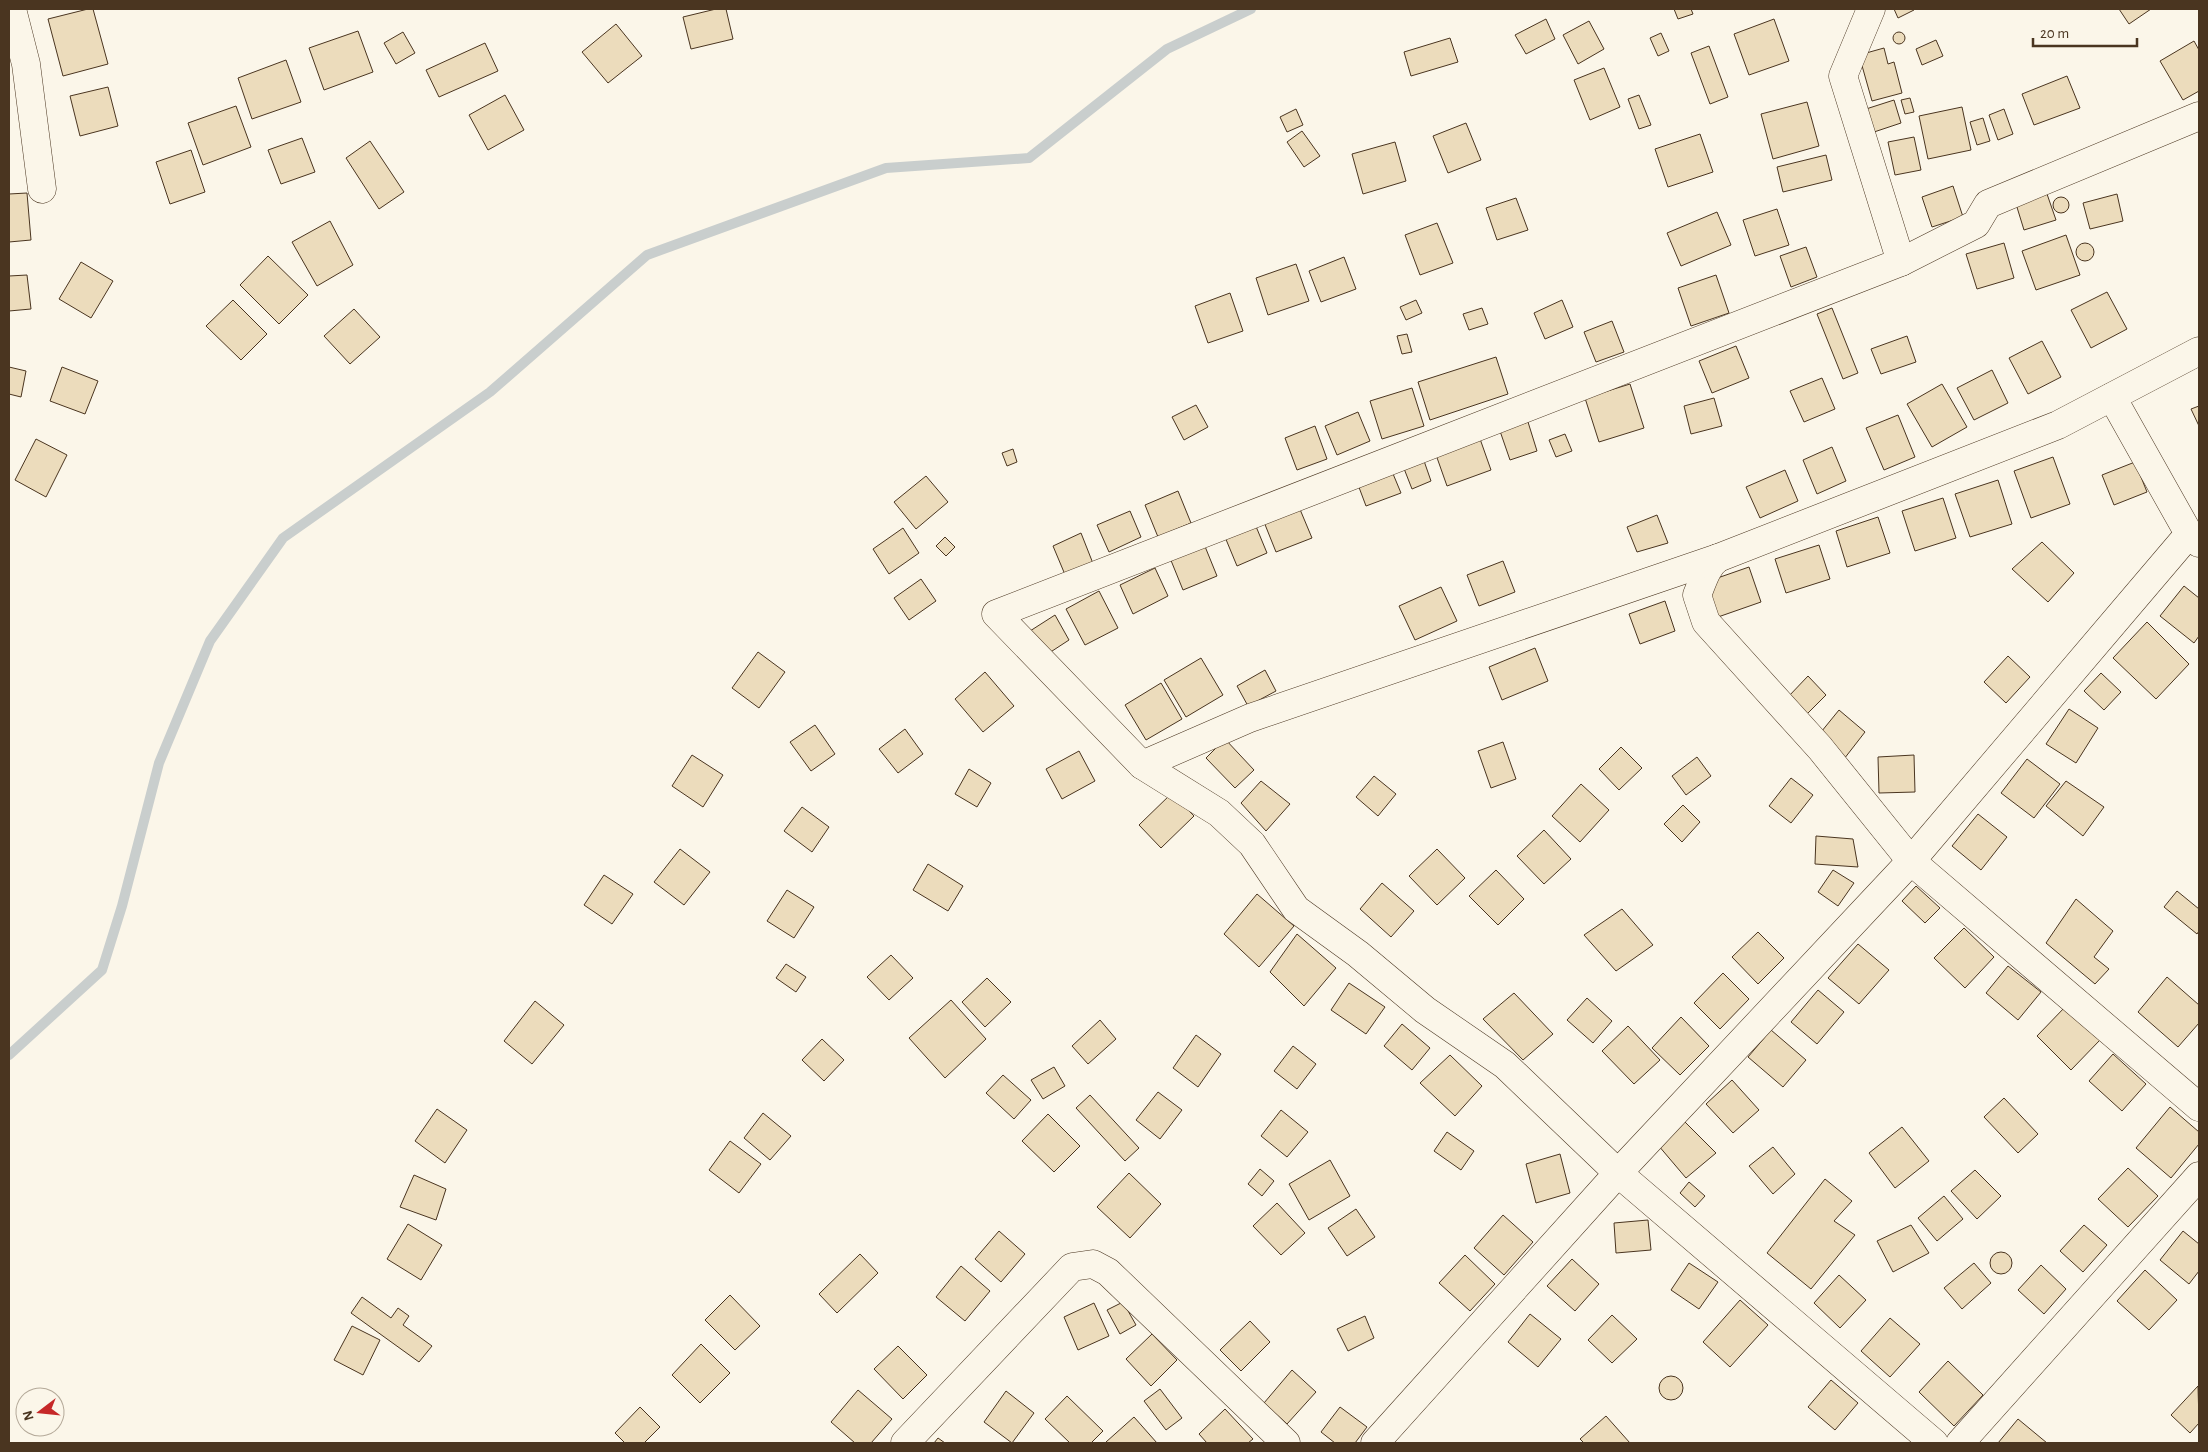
<svg xmlns="http://www.w3.org/2000/svg" width="2208" height="1452" font-family="'Alegreya Sans',sans-serif">
  <rect width="100%" height="100%" fill="#fbf6e9"/>
  <g fill="none" stroke-linecap="round" stroke-linejoin="round">
    <polyline stroke="#c9cecd" stroke-width="10" points="9,1055 102,970 122,906 159,763 210,641 283,538 490,392 647,255 886,168 1029,158 1167,49 1251,9"/>
  </g>
  <g fill="#ecdcbc" stroke="#4a3520">
    <polygon points="88,9 93,9 108,64 63,76 48,19"/>
    <polygon points="716,9 726,9 733,39 691,49 683,17"/>
    <polygon points="1674,9 1691,9 1693,14 1678,19"/>
    <polygon points="1894,9 1914,9 1914,10 1898,18"/>
    <polygon points="2119,9 2151,9 2129,24"/>
    <polygon points="1546,19 1555,39 1526,54 1515,35"/>
    <polygon points="1774,19 1789,61 1749,75 1734,34"/>
    <polygon points="1589,21 1604,49 1578,64 1563,35"/>
    <polygon points="616,24 642,56 608,83 582,52"/>
    <polygon points="358,31 373,72 324,90 309,48"/>
    <circle cx="1899" cy="38" r="6"/>
    <polygon points="403,32 415,53 396,64 384,43"/>
    <polygon points="1661,33 1669,51 1658,56 1650,38"/>
    <polygon points="1450,38 1458,62 1411,76 1404,52"/>
    <polygon points="1936,40 1943,56 1922,65 1916,49"/>
    <polygon points="2194,41 2199,50 2199,91 2183,100 2160,61"/>
    <polygon points="485,43 498,71 439,97 426,70"/>
    <polygon points="1709,46 1728,97 1710,104 1691,53"/>
    <polygon points="1884,48 1888,64 1894,62 1902,93 1872,101 1859,55"/>
    <polygon points="286,60 301,102 252,119 238,78"/>
    <polygon points="1604,68 1620,107 1590,120 1574,80"/>
    <polygon points="2067,76 2080,108 2034,125 2022,94"/>
    <polygon points="108,87 118,126 80,136 70,96"/>
    <polygon points="505,95 524,130 488,150 469,115"/>
    <polygon points="1639,95 1651,125 1639,129 1628,99"/>
    <polygon points="1910,98 1914,112 1905,114 1901,100"/>
    <polygon points="1894,100 1901,123 1874,132 1866,109"/>
    <polygon points="1807,102 1819,146 1773,159 1761,114"/>
    <polygon points="236,106 251,147 203,165 188,123"/>
    <polygon points="1962,107 1971,150 1928,159 1919,116"/>
    <polygon points="1296,109 1303,125 1287,132 1280,117"/>
    <polygon points="2004,109 2013,134 1998,140 1989,115"/>
    <polygon points="1983,118 1990,141 1977,145 1970,122"/>
    <polygon points="1466,123 1481,160 1448,173 1433,136"/>
    <polygon points="1302,131 1320,156 1304,167 1287,142"/>
    <polygon points="1700,134 1713,172 1668,187 1655,149"/>
    <polygon points="1914,137 1921,170 1895,175 1888,142"/>
    <polygon points="302,138 315,172 281,184 268,150"/>
    <polygon points="370,141 404,192 379,209 346,158"/>
    <polygon points="1395,142 1406,181 1363,194 1352,154"/>
    <polygon points="191,150 205,192 170,204 156,162"/>
    <polygon points="1826,155 1832,180 1783,192 1777,167"/>
    <polygon points="1953,186 1963,217 1932,227 1922,197"/>
    <polygon points="27,193 31,240 9,242 9,194"/>
    <polygon points="2047,194 2056,220 2024,230 2016,204"/>
    <polygon points="2117,194 2123,221 2090,229 2083,203"/>
    <circle cx="2061" cy="205" r="8"/>
    <polygon points="1516,198 1528,230 1497,240 1486,208"/>
    <polygon points="1777,209 1789,245 1755,256 1743,220"/>
    <polygon points="1717,212 1731,245 1681,266 1667,233"/>
    <polygon points="330,221 353,265 317,286 292,242"/>
    <polygon points="1437,223 1453,263 1420,275 1405,235"/>
    <polygon points="2066,235 2080,275 2036,290 2022,251"/>
    <circle cx="2085" cy="252" r="9"/>
    <polygon points="2004,243 2014,278 1977,289 1966,254"/>
    <polygon points="1806,247 1817,277 1791,287 1780,256"/>
    <polygon points="268,256 308,295 279,324 240,285"/>
    <polygon points="1344,257 1356,289 1321,302 1309,271"/>
    <polygon points="81,262 113,281 91,318 59,299"/>
    <polygon points="1296,264 1309,301 1268,315 1256,278"/>
    <polygon points="27,275 31,309 9,311 9,276"/>
    <polygon points="1716,275 1729,313 1691,326 1678,288"/>
    <polygon points="2107,292 2127,329 2091,348 2071,310"/>
    <polygon points="1230,293 1243,331 1208,343 1195,306"/>
    <polygon points="233,300 267,334 241,360 206,326"/>
    <polygon points="1416,300 1422,313 1406,320 1400,307"/>
    <polygon points="1562,300 1573,327 1545,339 1534,313"/>
    <polygon points="1482,308 1488,324 1469,330 1463,314"/>
    <polygon points="1832,308 1858,373 1843,379 1817,314"/>
    <polygon points="354,309 380,337 350,364 324,336"/>
    <polygon points="1612,321 1624,352 1596,362 1584,332"/>
    <polygon points="1407,334 1412,352 1402,354 1397,336"/>
    <polygon points="1907,336 1916,362 1881,374 1871,349"/>
    <polygon points="2042,341 2061,377 2028,394 2009,358"/>
    <polygon points="1736,346 1749,378 1712,393 1699,361"/>
    <polygon points="1496,357 1508,394 1430,420 1418,382"/>
    <polygon points="9,367 26,371 21,397 9,394"/>
    <polygon points="62,367 98,381 85,414 50,401"/>
    <polygon points="1992,370 2008,403 1974,420 1957,388"/>
    <polygon points="1822,378 1835,409 1804,422 1790,391"/>
    <polygon points="1630,384 1644,428 1599,442 1585,398"/>
    <polygon points="1942,384 1967,427 1932,447 1907,404"/>
    <polygon points="1412,388 1424,426 1382,439 1370,401"/>
    <polygon points="1714,398 1722,426 1691,434 1684,406"/>
    <polygon points="1196,405 1208,427 1184,440 1172,417"/>
    <polygon points="2199,406 2199,426 2191,409"/>
    <polygon points="1358,412 1370,441 1337,455 1325,426"/>
    <polygon points="1898,415 1915,457 1884,470 1866,428"/>
    <polygon points="1528,422 1537,451 1510,460 1500,431"/>
    <polygon points="1315,426 1327,459 1297,470 1285,438"/>
    <polygon points="1565,434 1572,451 1556,457 1549,440"/>
    <polygon points="1479,436 1491,470 1447,486 1435,452"/>
    <polygon points="36,439 67,455 46,497 15,480"/>
    <polygon points="1832,447 1846,481 1817,494 1803,460"/>
    <polygon points="1013,449 1017,462 1007,466 1002,453"/>
    <polygon points="2053,457 2070,504 2031,518 2014,471"/>
    <polygon points="1423,458 1431,481 1412,489 1403,466"/>
    <polygon points="2135,462 2147,492 2114,505 2102,475"/>
    <polygon points="1391,469 1401,493 1366,506 1357,482"/>
    <polygon points="1785,470 1798,501 1760,518 1746,487"/>
    <polygon points="926,476 948,502 916,529 894,502"/>
    <polygon points="1998,480 2012,524 1970,537 1955,494"/>
    <polygon points="1178,491 1191,523 1158,537 1145,505"/>
    <polygon points="1943,498 1956,538 1915,551 1902,511"/>
    <polygon points="1299,507 1312,538 1276,552 1264,522"/>
    <polygon points="1130,511 1141,537 1109,552 1097,525"/>
    <polygon points="1657,515 1668,543 1637,552 1627,527"/>
    <polygon points="1878,517 1890,553 1847,567 1836,531"/>
    <polygon points="1255,524 1267,553 1237,566 1225,537"/>
    <polygon points="903,528 919,553 889,574 873,549"/>
    <polygon points="1081,533 1094,566 1066,577 1053,546"/>
    <polygon points="945,537 955,547 946,556 936,546"/>
    <polygon points="2042,542 2074,573 2048,602 2012,569"/>
    <polygon points="1204,544 1217,576 1183,590 1170,558"/>
    <polygon points="1819,545 1830,579 1786,593 1775,559"/>
    <polygon points="1503,561 1515,592 1479,606 1467,575"/>
    <polygon points="1749,567 1761,602 1718,617 1706,582"/>
    <polygon points="1155,568 1168,596 1133,614 1120,585"/>
    <polygon points="921,579 936,601 909,620 894,598"/>
    <polygon points="2184,586 2199,598 2199,636 2194,643 2160,616"/>
    <polygon points="1441,587 1457,621 1415,640 1399,606"/>
    <polygon points="1099,591 1118,628 1085,645 1066,609"/>
    <polygon points="1665,601 1675,631 1640,644 1629,614"/>
    <polygon points="1055,615 1069,640 1046,655 1030,631"/>
    <polygon points="2147,622 2189,664 2156,699 2113,658"/>
    <polygon points="1535,648 1548,681 1502,700 1489,667"/>
    <polygon points="758,652 785,672 759,708 732,688"/>
    <polygon points="2008,656 2030,677 2006,703 1984,682"/>
    <polygon points="1201,658 1223,695 1186,717 1164,680"/>
    <polygon points="1265,670 1276,691 1248,706 1237,686"/>
    <polygon points="985,672 1014,706 983,732 955,699"/>
    <polygon points="2101,673 2121,692 2104,710 2084,691"/>
    <polygon points="1808,676 1826,695 1806,715 1788,697"/>
    <polygon points="1161,683 1182,719 1146,740 1125,705"/>
    <polygon points="2069,709 2098,728 2076,763 2046,744"/>
    <polygon points="1839,710 1865,732 1844,759 1817,737"/>
    <polygon points="815,725 835,754 811,771 790,742"/>
    <polygon points="905,729 923,754 898,773 879,749"/>
    <polygon points="1225,739 1254,770 1235,788 1206,758"/>
    <polygon points="1503,742 1516,779 1491,788 1478,751"/>
    <polygon points="1621,747 1642,768 1619,790 1599,769"/>
    <polygon points="1079,751 1095,781 1062,799 1046,769"/>
    <polygon points="692,755 723,775 703,807 672,786"/>
    <polygon points="1914,755 1915,792 1879,793 1878,757"/>
    <polygon points="1697,757 1711,776 1686,795 1672,776"/>
    <polygon points="2027,759 2060,784 2034,818 2001,793"/>
    <polygon points="969,769 991,783 977,807 955,794"/>
    <polygon points="1374,776 1396,794 1378,816 1356,797"/>
    <polygon points="1791,778 1813,795 1791,823 1769,806"/>
    <polygon points="1261,781 1290,804 1266,831 1241,803"/>
    <polygon points="2066,781 2104,807 2083,836 2046,806"/>
    <polygon points="1581,784 1609,810 1580,842 1552,816"/>
    <polygon points="1172,793 1194,816 1161,848 1139,825"/>
    <polygon points="1683,805 1700,822 1682,842 1664,824"/>
    <polygon points="802,807 829,827 812,852 784,831"/>
    <polygon points="1978,814 2007,837 1981,870 1952,846"/>
    <polygon points="1544,830 1571,859 1544,884 1517,856"/>
    <polygon points="1816,836 1853,839 1858,867 1815,864"/>
    <polygon points="680,849 710,872 684,905 654,882"/>
    <polygon points="1437,849 1465,878 1437,905 1409,876"/>
    <polygon points="928,864 963,886 948,911 913,890"/>
    <polygon points="1496,870 1524,899 1498,925 1469,896"/>
    <polygon points="1833,870 1854,883 1838,906 1818,892"/>
    <polygon points="604,875 633,894 612,924 584,905"/>
    <polygon points="1382,883 1414,911 1391,937 1360,909"/>
    <polygon points="1916,886 1940,908 1925,923 1902,901"/>
    <polygon points="787,890 814,907 794,938 767,921"/>
    <polygon points="2177,891 2199,909 2199,931 2197,934 2164,907"/>
    <polygon points="1257,894 1294,926 1259,967 1224,934"/>
    <polygon points="2076,899 2113,931 2094,957 2109,969 2095,984 2046,943"/>
    <polygon points="1622,909 1653,945 1616,971 1584,935"/>
    <polygon points="1964,928 1994,957 1965,988 1934,958"/>
    <polygon points="1758,932 1784,958 1758,984 1732,957"/>
    <polygon points="1297,934 1336,968 1304,1006 1270,972"/>
    <polygon points="1858,944 1889,970 1859,1004 1828,978"/>
    <polygon points="891,955 913,978 889,1000 867,977"/>
    <polygon points="786,964 806,977 796,992 776,978"/>
    <polygon points="2008,966 2041,992 2018,1020 1986,993"/>
    <polygon points="1723,973 1749,999 1720,1029 1694,1003"/>
    <polygon points="2167,977 2199,1005 2199,1023 2178,1047 2138,1012"/>
    <polygon points="987,978 1011,1002 985,1027 962,1002"/>
    <polygon points="1349,983 1385,1007 1366,1034 1331,1010"/>
    <polygon points="1818,990 1844,1012 1817,1044 1791,1022"/>
    <polygon points="1514,993 1553,1034 1523,1060 1483,1019"/>
    <polygon points="1587,998 1612,1021 1593,1043 1567,1020"/>
    <polygon points="951,1000 986,1039 945,1078 909,1038"/>
    <polygon points="535,1001 564,1025 532,1064 504,1041"/>
    <polygon points="2066,1006 2100,1040 2071,1070 2037,1036"/>
    <polygon points="1681,1017 1709,1046 1680,1075 1652,1048"/>
    <polygon points="1100,1020 1116,1039 1088,1064 1072,1046"/>
    <polygon points="1402,1024 1430,1048 1412,1070 1384,1046"/>
    <polygon points="1628,1026 1660,1060 1634,1084 1602,1051"/>
    <polygon points="1771,1030 1806,1060 1783,1087 1748,1057"/>
    <polygon points="1196,1035 1221,1054 1198,1087 1173,1068"/>
    <polygon points="822,1039 844,1060 824,1081 802,1060"/>
    <polygon points="1293,1046 1316,1064 1297,1089 1274,1071"/>
    <polygon points="2113,1054 2146,1084 2122,1111 2089,1081"/>
    <polygon points="1450,1055 1482,1086 1455,1116 1420,1083"/>
    <polygon points="1054,1067 1065,1086 1043,1099 1031,1080"/>
    <polygon points="1003,1075 1031,1100 1014,1119 986,1093"/>
    <polygon points="1732,1080 1759,1110 1733,1133 1706,1104"/>
    <polygon points="1158,1092 1182,1110 1160,1139 1136,1120"/>
    <polygon points="1090,1095 1139,1148 1125,1161 1076,1108"/>
    <polygon points="2004,1098 2038,1134 2018,1153 1984,1117"/>
    <polygon points="2170,1107 2199,1132 2199,1144 2171,1178 2136,1148"/>
    <polygon points="437,1109 467,1130 445,1163 415,1141"/>
    <polygon points="1281,1110 1308,1132 1287,1157 1261,1136"/>
    <polygon points="763,1113 791,1136 770,1160 744,1138"/>
    <polygon points="1048,1114 1080,1146 1054,1172 1022,1141"/>
    <polygon points="1685,1122 1716,1153 1686,1178 1658,1145"/>
    <polygon points="1902,1127 1929,1161 1895,1188 1869,1153"/>
    <polygon points="1447,1132 1474,1151 1461,1170 1434,1151"/>
    <polygon points="730,1141 761,1164 739,1193 709,1170"/>
    <polygon points="1773,1147 1795,1174 1773,1194 1749,1166"/>
    <polygon points="1560,1154 1570,1193 1536,1203 1526,1164"/>
    <polygon points="1330,1160 1350,1196 1309,1220 1289,1184"/>
    <polygon points="2128,1168 2158,1196 2128,1227 2098,1199"/>
    <polygon points="1260,1169 1274,1181 1262,1196 1248,1184"/>
    <polygon points="1975,1170 2001,1196 1977,1219 1951,1191"/>
    <polygon points="1129,1173 1161,1204 1130,1238 1097,1207"/>
    <polygon points="414,1175 446,1189 436,1220 400,1207"/>
    <polygon points="1825,1179 1852,1201 1834,1221 1855,1235 1811,1289 1767,1253"/>
    <polygon points="1689,1182 1705,1196 1695,1207 1680,1193"/>
    <polygon points="1944,1196 1963,1219 1937,1241 1918,1218"/>
    <polygon points="1277,1203 1305,1233 1281,1255 1253,1226"/>
    <polygon points="1356,1209 1375,1237 1347,1256 1328,1228"/>
    <polygon points="1503,1215 1533,1242 1504,1275 1474,1248"/>
    <polygon points="1648,1220 1651,1250 1616,1253 1614,1223"/>
    <polygon points="408,1224 442,1245 421,1280 387,1259"/>
    <polygon points="1911,1225 1929,1253 1893,1272 1877,1241"/>
    <polygon points="2084,1225 2107,1245 2083,1272 2060,1251"/>
    <polygon points="999,1231 1025,1254 1001,1282 975,1259"/>
    <polygon points="2183,1231 2199,1244 2199,1271 2189,1284 2160,1260"/>
    <circle cx="2001" cy="1263" r="11"/>
    <polygon points="860,1254 878,1273 837,1313 819,1294"/>
    <polygon points="1465,1255 1495,1284 1470,1311 1439,1283"/>
    <polygon points="1572,1259 1599,1284 1575,1311 1547,1286"/>
    <polygon points="1689,1263 1718,1282 1699,1309 1671,1290"/>
    <polygon points="1974,1263 1991,1283 1962,1309 1944,1288"/>
    <polygon points="2041,1265 2066,1289 2044,1314 2018,1290"/>
    <polygon points="961,1266 990,1291 965,1321 936,1297"/>
    <polygon points="2145,1270 2177,1300 2149,1330 2117,1301"/>
    <polygon points="1839,1275 1866,1300 1840,1328 1814,1303"/>
    <polygon points="730,1295 760,1326 735,1350 705,1320"/>
    <polygon points="362,1297 391,1318 398,1308 409,1316 403,1325 432,1346 419,1362 351,1313"/>
    <polygon points="1740,1300 1768,1325 1730,1367 1703,1342"/>
    <polygon points="1123,1302 1136,1325 1120,1334 1107,1310"/>
    <polygon points="1094,1303 1109,1336 1078,1350 1064,1317"/>
    <polygon points="1530,1314 1561,1339 1538,1367 1508,1342"/>
    <polygon points="1612,1315 1637,1339 1612,1363 1588,1340"/>
    <polygon points="1365,1316 1374,1338 1348,1351 1337,1329"/>
    <polygon points="1890,1318 1920,1344 1890,1377 1861,1351"/>
    <polygon points="1250,1321 1270,1342 1241,1371 1220,1350"/>
    <polygon points="352,1326 380,1340 363,1375 334,1360"/>
    <polygon points="1152,1334 1177,1360 1151,1386 1126,1359"/>
    <polygon points="701,1344 730,1373 700,1403 672,1375"/>
    <polygon points="898,1346 927,1375 903,1399 874,1369"/>
    <polygon points="1948,1361 1983,1395 1954,1426 1919,1392"/>
    <polygon points="1292,1370 1316,1392 1287,1424 1264,1403"/>
    <circle cx="1671" cy="1388" r="12"/>
    <polygon points="1831,1380 1858,1403 1835,1430 1808,1407"/>
    <polygon points="2198,1386 2199,1423 2190,1433 2171,1415"/>
    <polygon points="1160,1389 1182,1418 1166,1430 1144,1401"/>
    <polygon points="858,1390 892,1419 871,1443 855,1443 831,1422"/>
    <polygon points="1006,1391 1034,1413 1012,1443 984,1422"/>
    <polygon points="1067,1396 1103,1431 1091,1443 1070,1443 1045,1419"/>
    <polygon points="640,1407 660,1427 644,1443 625,1443 615,1433"/>
    <polygon points="1340,1407 1367,1427 1355,1443 1335,1443 1321,1432"/>
    <polygon points="1225,1409 1253,1439 1248,1443 1207,1443 1199,1434"/>
    <polygon points="1606,1416 1630,1443 1584,1443 1580,1439"/>
    <polygon points="1134,1417 1157,1443 1107,1443 1106,1442"/>
    <polygon points="2018,1419 2047,1443 1998,1443"/>
    <polygon points="938,1438 945,1443 934,1443"/>
  </g>
  <g fill="none" stroke-linecap="round" stroke-linejoin="round">
    <g stroke="#4a3520" stroke-width="29">
      <g id="minor">
        <polyline points="12,9 26,64 42,189"/>
        <polyline points="1871,9 1843,76 1901,262"/>
        <path d="M 2199,351 L 2058,425 L 1718,558 C 1706,567 1703,581 1697,595 L 1706,622 L 1820,748 L 1911,861 L 2199,1107"/>
        <polyline points="2112,397 2189,534 2199,543"/>
        <polyline points="1718,558 1250,718 1142,765 996,614 1901,262 1976,224 1988,204 2199,116"/>
        <polyline points="1142,765 1219,813 1252,844 1296,909 1358,954 1425,1010 1505,1065 1618,1173 1934,1443"/>
        <polyline points="905,1443 1072,1267 1093,1264 1108,1272 1286,1443"/>
        <polyline points="1375,1443 1618,1173 1911,861 2189,534"/>
        <polyline points="1960,1443 2199,1176"/>
      </g>
    </g>
    <use href="#minor" stroke="#fbf6e9" stroke-width="28"/>
  </g>
  <rect width="2208" height="1452" fill="none" stroke="#4a3520" stroke-width="20"/>
  <g transform="translate(40 1412) rotate(254)"><circle r="24" fill="#fbf6e9" stroke="#b4a999"/>
  <path d="M0-4L9 19L0 12L-9 19Z" fill="#c62828"/>
  <text y="-8" font-size="14" font-weight="bold" text-anchor="middle" fill="#4a3520">N</text>
  </g>
  <path d="M2033 38v8h104v-8" fill="none" stroke="#4a3520" stroke-width="2.5"/>
  <text x="2040" y="38" font-size="15" fill="#4a3520" stroke="#fbf6e9" stroke-width="4" paint-order="stroke">20 m</text>
</svg>
